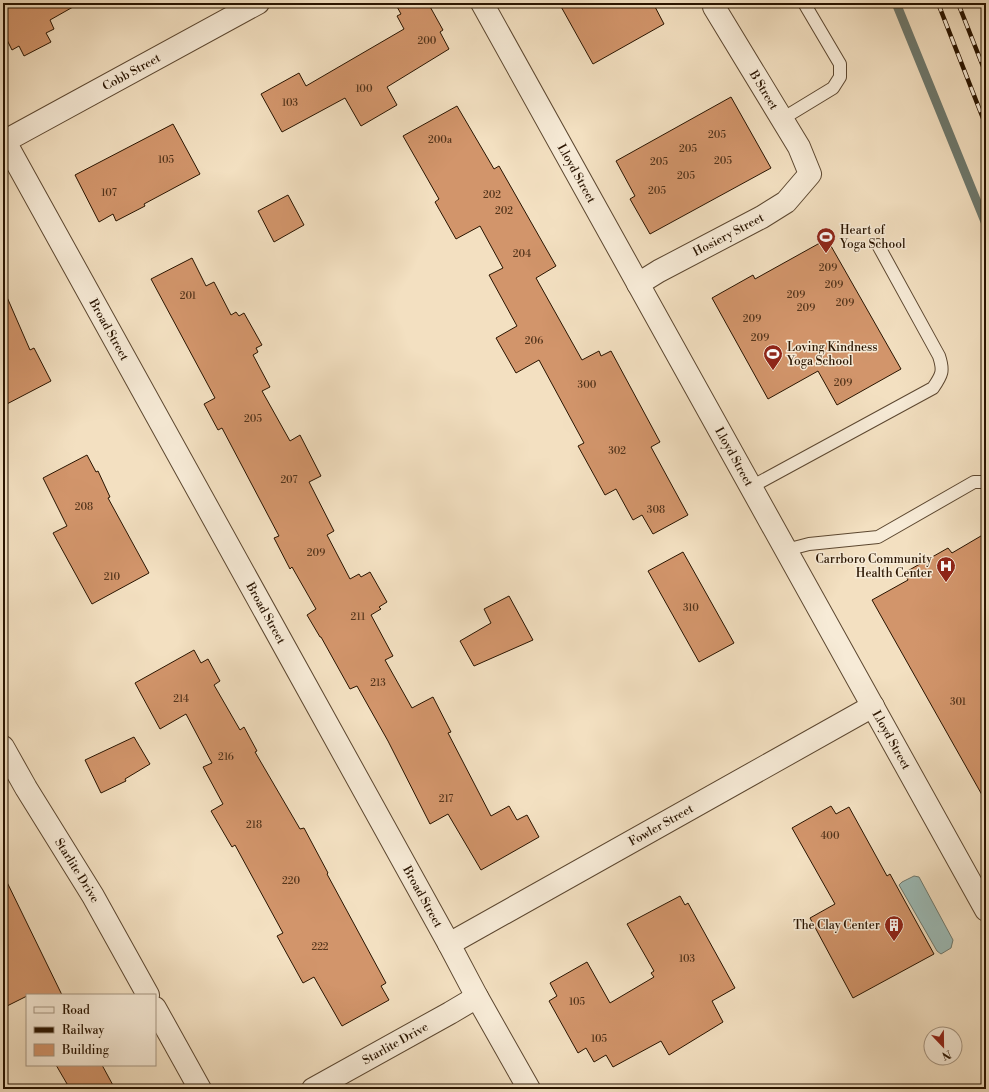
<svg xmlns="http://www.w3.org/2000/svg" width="989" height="1092" font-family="'Libre Bodoni',serif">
  <rect width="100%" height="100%" fill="#f3e0c1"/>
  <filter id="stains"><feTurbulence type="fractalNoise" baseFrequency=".005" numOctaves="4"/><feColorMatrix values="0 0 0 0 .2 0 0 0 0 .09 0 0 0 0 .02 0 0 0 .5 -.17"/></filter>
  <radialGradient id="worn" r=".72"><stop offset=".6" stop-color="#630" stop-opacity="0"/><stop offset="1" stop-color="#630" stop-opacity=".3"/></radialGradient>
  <polygon fill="#9cbcb8" stroke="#6e796e" points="914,876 919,877 953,940 951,948 941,954 937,951 899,885 902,882"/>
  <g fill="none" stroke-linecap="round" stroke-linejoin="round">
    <polyline stroke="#6e796e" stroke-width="9" points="896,3 986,224"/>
  </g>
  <g fill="#d2956b" stroke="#291400">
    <polygon points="3,3 80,3 50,20 54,29 46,33 51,42 24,56 19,46 12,50 3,32"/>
    <polygon points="395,3 428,3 443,30 440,32 449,49 387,87 397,105 361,126 345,98 282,132 261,94 299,73 306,86 404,29 397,16 401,14"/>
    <polygon points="559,3 653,3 664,24 593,64"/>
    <polygon points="731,97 771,168 650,234 630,199 635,196 616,161"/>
    <polygon points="457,106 494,169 499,166 556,266 536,278 582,360 599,351 601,356 611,351 660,442 651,447 688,515 653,534 642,515 633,520 616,489 605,495 578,446 584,443 539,360 516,373 496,338 517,326 489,275 503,268 480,226 456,239 435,202 439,199 403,136"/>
    <polygon points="173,124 200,174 144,204 145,206 116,221 113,214 99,222 75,175"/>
    <polygon points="288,195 304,225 274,242 258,211"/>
    <polygon points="827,239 901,369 837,405 818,371 768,399 712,298 753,275 755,279"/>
    <polygon points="192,258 206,286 214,282 231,315 236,312 239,316 244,313 262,345 256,348 258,352 253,355 270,387 262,391 290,441 300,435 321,476 309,482 334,531 327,535 350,579 359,574 361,577 370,572 387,602 379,607 381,609 371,615 393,656 385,660 412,708 433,697 451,732 448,733 491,816 509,806 517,820 527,815 539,837 481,870 448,814 430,824 388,741 357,686 350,689 321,637 320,637 307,615 316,609 292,567 290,569 274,538 279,536 222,428 218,430 204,404 215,398 151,279"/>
    <polygon points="3,288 30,350 34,348 51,381 3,406"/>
    <polygon points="87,455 96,472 98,471 110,497 108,498 149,573 92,604 53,533 67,526 43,478"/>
    <polygon points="986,533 986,802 872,600 908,580 904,573 948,548 952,553"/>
    <polygon points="683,552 734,643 699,662 648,571"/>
    <polygon points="509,596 533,640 474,666 460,641 491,623 484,609"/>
    <polygon points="194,650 201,663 208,659 220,681 214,685 240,730 244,727 257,751 255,752 300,829 304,828 328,873 327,874 386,983 381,986 389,1000 342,1026 314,977 303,983 277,936 283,933 235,845 232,847 211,811 223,804 203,767 212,763 186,714 160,729 135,683"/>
    <polygon points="134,737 150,764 125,779 126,781 101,793 85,760"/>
    <polygon points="831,806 836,814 849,807 887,876 890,874 934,954 853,998 810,918 835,904 792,828"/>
    <polygon points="3,874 62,995 27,995 27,996 3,1008"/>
    <polygon points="680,896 685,905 688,903 735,988 712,1001 723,1022 669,1055 661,1041 613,1067 606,1055 594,1062 586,1048 578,1053 549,1001 557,996 550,983 587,962 610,1003 654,977 651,973 654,971 627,924"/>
    <polygon points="56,1065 102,1065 115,1089 70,1089"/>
  </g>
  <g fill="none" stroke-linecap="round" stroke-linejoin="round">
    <g stroke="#5c4730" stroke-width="14">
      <g id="lane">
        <polyline points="782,119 833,88 840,77 840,64 804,3"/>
        <path d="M 751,487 L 933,388 C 942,375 944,371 939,356 L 878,245"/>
        <polyline points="786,550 809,544 878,537 974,482 986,482"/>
      </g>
    </g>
    <g stroke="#5c4730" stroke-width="24">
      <g id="street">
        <path id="s1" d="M 482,3 L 986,910"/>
        <path id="s2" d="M 3,138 L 449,944 L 477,997 L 529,1089"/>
        <path id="s3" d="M 5,141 L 258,3"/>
        <path id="s4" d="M 638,284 L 659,271 L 762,217 L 786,202 L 810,174 L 799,147 L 714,7"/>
        <path id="s5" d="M 3,747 L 26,788 L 93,896 L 148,995"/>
        <path id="s6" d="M 449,944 L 873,706"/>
        <polyline points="155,1008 200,1089"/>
        <path id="s7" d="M 313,1089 L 450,1013 L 477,997"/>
      </g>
    </g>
    <use href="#lane" stroke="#f7ebd7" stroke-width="12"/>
    <use href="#street" stroke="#f7ebd7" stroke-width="22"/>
    <g stroke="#291400" stroke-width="4.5">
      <g id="rail">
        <polyline points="938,3 986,126"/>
        <polyline points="958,3 986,74"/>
      </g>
    </g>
    <use href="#rail" stroke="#f7ebd7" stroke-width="3" stroke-dasharray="9" stroke-linecap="butt"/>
  </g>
  <defs>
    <g id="stadium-pin" transform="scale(1)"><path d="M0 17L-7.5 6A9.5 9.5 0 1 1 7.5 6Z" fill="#8f2418" stroke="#f7ebd7"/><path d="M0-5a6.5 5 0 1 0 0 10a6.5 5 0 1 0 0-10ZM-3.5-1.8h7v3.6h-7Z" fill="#fff"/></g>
    <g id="hospital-pin" transform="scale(1)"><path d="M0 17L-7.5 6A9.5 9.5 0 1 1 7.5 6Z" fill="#8f2418" stroke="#f7ebd7"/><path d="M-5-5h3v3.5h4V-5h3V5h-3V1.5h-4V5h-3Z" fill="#fff"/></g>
    <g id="building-pin" transform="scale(1)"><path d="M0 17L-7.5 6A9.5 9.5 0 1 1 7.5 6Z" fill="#8f2418" stroke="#f7ebd7"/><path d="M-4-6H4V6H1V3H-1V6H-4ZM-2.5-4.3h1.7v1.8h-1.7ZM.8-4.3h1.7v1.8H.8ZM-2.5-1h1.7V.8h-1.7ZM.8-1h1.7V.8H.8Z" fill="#fff"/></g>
  </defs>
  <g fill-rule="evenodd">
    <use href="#stadium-pin" x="826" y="237"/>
    <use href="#stadium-pin" x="773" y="354"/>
    <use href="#hospital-pin" x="946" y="566"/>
    <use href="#building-pin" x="894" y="925"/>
  </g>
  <g text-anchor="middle" stroke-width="3" stroke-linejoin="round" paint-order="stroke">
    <g font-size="10" fill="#53341b">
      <text x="427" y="44">200</text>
      <text x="364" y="92">100</text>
      <text x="290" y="106">103</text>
      <text x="717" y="138">205</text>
      <text x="440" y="143">200a</text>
      <text x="688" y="152">205</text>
      <text x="166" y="163">105</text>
      <text x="723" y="164">205</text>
      <text x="659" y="165">205</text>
      <text x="686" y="179">205</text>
      <text x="657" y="194">205</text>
      <text x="109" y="196">107</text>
      <text x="492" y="198">202</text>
      <text x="504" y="214">202</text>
      <text x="522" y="257">204</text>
      <text x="828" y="271">209</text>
      <text x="834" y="288">209</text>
      <text x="796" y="298">209</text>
      <text x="188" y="299">201</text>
      <text x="845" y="306">209</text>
      <text x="806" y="311">209</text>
      <text x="752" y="322">209</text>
      <text x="760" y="341">209</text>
      <text x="534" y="344">206</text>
      <text x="843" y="386">209</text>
      <text x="587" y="388">300</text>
      <text x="253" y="422">205</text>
      <text x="617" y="454">302</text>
      <text x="289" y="483">207</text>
      <text x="84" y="510">208</text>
      <text x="656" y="513">308</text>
      <text x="316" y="556">209</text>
      <text x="112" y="580">210</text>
      <text x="691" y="611">310</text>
      <text x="358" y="620">211</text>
      <text x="378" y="686">213</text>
      <text x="181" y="702">214</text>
      <text x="958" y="705">301</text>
      <text x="226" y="760">216</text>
      <text x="446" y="802">217</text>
      <text x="254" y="828">218</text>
      <text x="830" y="839">400</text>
      <text x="291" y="884">220</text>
      <text x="320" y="950">222</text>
      <text x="687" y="962">103</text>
      <text x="577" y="1005">105</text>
      <text x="599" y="1042">105</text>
    </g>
    <g font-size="12" fill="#291400" stroke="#f7ebd7">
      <text dy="4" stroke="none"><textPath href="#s3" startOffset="144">Cobb Street</textPath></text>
      <text transform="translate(764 90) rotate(59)" y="4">B Street</text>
      <text dy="4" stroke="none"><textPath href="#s1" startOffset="195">Lloyd Street</textPath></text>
      <text dy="4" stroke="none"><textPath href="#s4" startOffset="103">Hosiery Street</textPath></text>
      <text dy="4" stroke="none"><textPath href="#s2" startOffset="219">Broad Street</textPath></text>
      <text dy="4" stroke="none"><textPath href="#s1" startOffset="519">Lloyd Street</textPath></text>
      <text dy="4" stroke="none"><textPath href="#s2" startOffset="543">Broad Street</textPath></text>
      <text dy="4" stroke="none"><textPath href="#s1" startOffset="843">Lloyd Street</textPath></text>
      <text dy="4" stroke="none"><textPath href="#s6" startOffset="243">Fowler Street</textPath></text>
      <text dy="4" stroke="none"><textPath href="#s5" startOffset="144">Starlite Drive</textPath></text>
      <text dy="4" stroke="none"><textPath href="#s2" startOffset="867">Broad Street</textPath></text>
      <text dy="4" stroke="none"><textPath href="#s7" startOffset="94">Starlite Drive</textPath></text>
    </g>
    <g font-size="12" fill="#291400" stroke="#f7ebd7" text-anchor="start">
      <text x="840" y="234">Heart of<tspan x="840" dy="14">Yoga School</tspan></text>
      <text x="787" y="351">Loving Kindness<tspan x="787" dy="14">Yoga School</tspan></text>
      <text x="932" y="563" text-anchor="end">Carrboro Community<tspan x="932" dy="14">Health Center</tspan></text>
      <text x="880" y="929" text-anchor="end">The Clay Center</text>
    </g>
  </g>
  <rect width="989" height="1092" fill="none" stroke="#f3e0c1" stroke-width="16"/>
  <rect x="4" y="4" width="981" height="1084" fill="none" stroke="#291400" stroke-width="2"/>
  <rect x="8" y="8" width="973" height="1076" fill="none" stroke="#291400"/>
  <rect x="26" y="994" width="130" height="72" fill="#f7ebd7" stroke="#a59581"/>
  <rect x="34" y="1007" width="20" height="6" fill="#f7ebd7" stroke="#a59581"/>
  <text x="62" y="1014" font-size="12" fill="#291400">Road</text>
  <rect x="34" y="1027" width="20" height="6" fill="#291400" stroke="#a59581"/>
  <text x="62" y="1034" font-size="12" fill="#291400">Railway</text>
  <rect x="34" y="1044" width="20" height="12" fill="#d2956b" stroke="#a59581"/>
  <text x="62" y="1054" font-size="12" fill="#291400">Building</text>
  <g transform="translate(943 1046) rotate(158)"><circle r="19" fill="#f7ebd7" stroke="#a59581"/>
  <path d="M0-3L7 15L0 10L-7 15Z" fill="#8f2418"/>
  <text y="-6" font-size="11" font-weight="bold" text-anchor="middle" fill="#291400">N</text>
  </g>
  <rect width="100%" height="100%" filter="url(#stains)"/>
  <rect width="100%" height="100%" fill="url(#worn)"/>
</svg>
